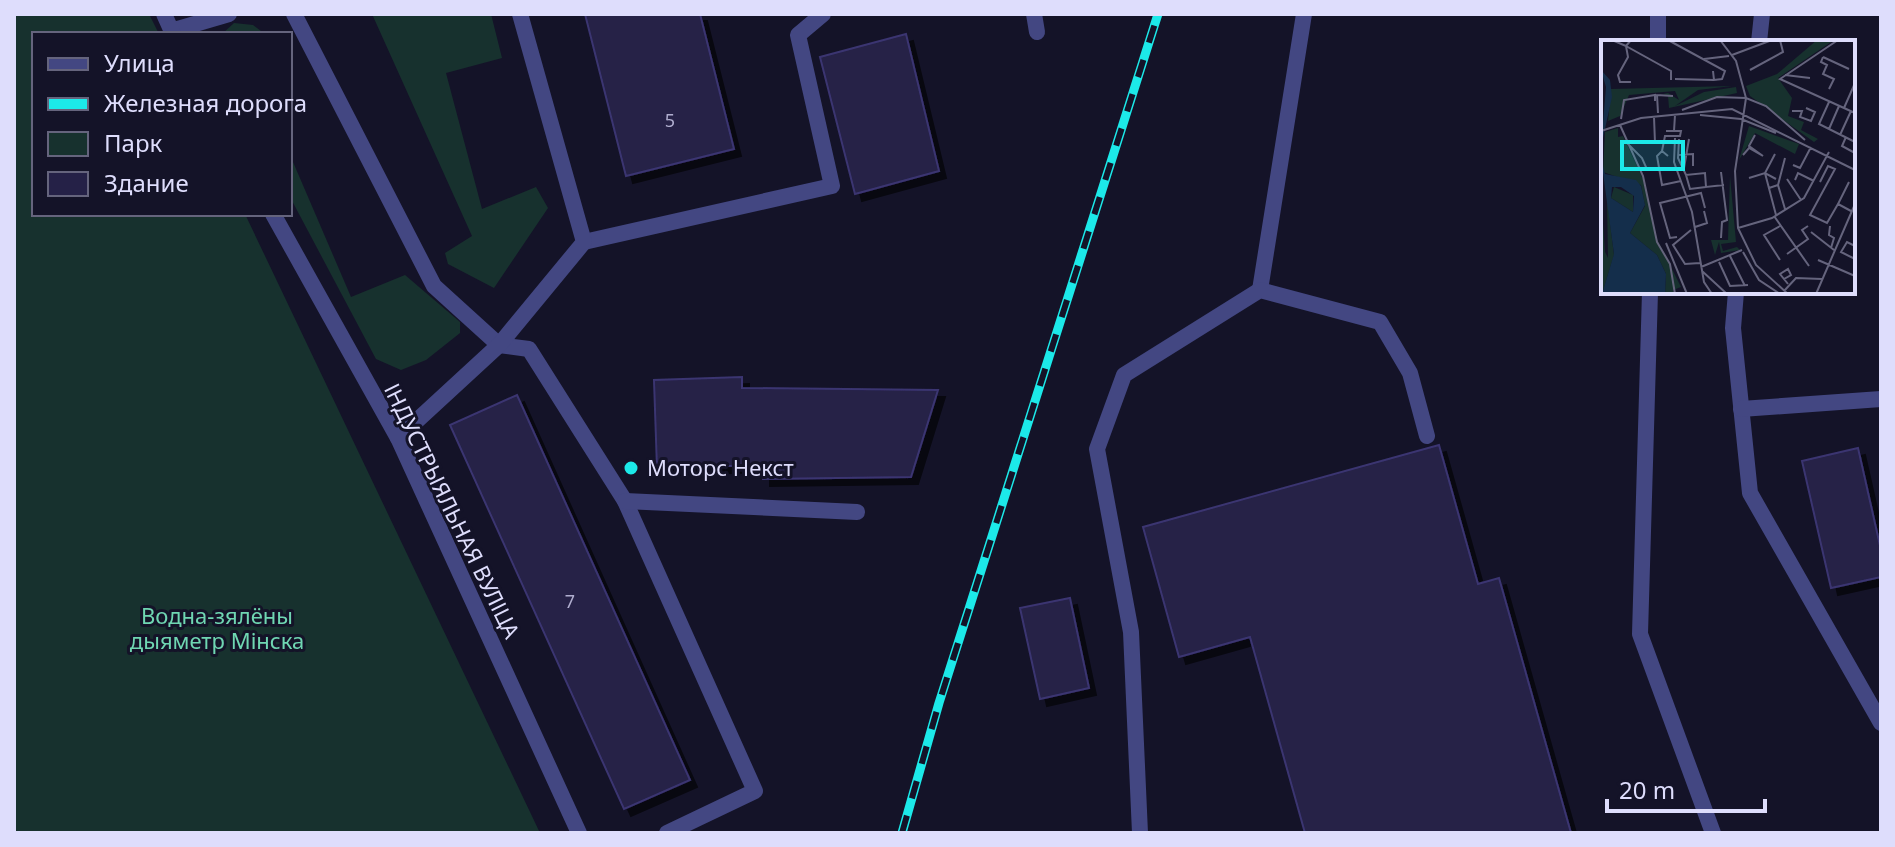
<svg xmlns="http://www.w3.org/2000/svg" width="1895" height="847" font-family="'Noto Sans',sans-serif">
  <defs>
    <filter id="shadow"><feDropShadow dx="7" dy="7" stdDeviation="0" flood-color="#0009"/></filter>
  </defs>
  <rect width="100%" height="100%" fill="#141328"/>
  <g fill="#17312e">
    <polygon points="14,14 149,14 159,34 34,34 34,214 245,214 540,833 14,833"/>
    <polygon points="372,14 491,14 502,58 446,73 482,209 536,187 548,208 494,288 448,264 445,253 472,236"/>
    <polygon points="234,23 253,25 265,34 222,34"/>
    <polygon points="290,155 351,297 405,275 460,322 460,333 426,360 401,370 376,359 290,197"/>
  </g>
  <g fill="#252147" stroke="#3b3571" stroke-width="2" filter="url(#shadow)">
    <polygon points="585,14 700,14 734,149 626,176"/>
    <polygon points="906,34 939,171 855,194 820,57"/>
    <polygon points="742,377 742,388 938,390 911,477 763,479 763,465 657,468 654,380"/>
    <polygon points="517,395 690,780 624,809 450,425"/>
    <polygon points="1439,445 1478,584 1499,578 1571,833 1305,833 1250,637 1179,657 1143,527"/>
    <polygon points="1858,448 1881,550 1881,577 1831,588 1802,461"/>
    <polygon points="1070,598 1089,688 1040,699 1020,608"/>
  </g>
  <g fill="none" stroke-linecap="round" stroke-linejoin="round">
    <g stroke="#434782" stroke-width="16">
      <polyline points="294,14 434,286 499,345 529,349 625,501 755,791 667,833"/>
      <polyline points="1034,14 1037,32"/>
      <polyline points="171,31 229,14"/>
      <polyline points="1658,42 1658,14"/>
      <polyline points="1759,42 1762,14"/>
      <polyline points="584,242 832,186 798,35 823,14"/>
      <polyline points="1260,290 1304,14"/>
      <polyline points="1650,292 1640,634 1713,833"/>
      <polyline points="1736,292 1733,328 1750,493 1881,723"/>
      <polyline points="1741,409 1881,399"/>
      <polyline points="398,438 499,345 584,242 520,14"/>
      <polyline points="625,501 857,512"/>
      <polyline points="1140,833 1131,632 1097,449 1124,375 1260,290 1380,322 1410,373 1427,436"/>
    </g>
    <g stroke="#434782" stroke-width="16">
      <polyline points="164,14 173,34"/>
      <polyline points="273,214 398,438 579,833"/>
    </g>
    <g stroke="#1ce9e9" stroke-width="9">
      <polyline id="rail" points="902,833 939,703 1158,14"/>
    </g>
    <use href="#rail" stroke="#141328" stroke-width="6" stroke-dasharray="18" stroke-linecap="butt"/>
  </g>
  <circle fill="#1ce9e9" stroke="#141328" stroke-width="3" cx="631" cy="468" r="8"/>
  <g text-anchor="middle" stroke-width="6" stroke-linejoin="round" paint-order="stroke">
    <g font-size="18" fill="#b0aecf">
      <text x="670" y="127">5</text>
      <text x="570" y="608">7</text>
    </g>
    <g font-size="22" fill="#deddfc" stroke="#141328" text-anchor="start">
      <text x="647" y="476">Моторс Некст</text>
    </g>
    <g font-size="22" fill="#deddfc" stroke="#141328">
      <text transform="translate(452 511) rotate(64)" y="8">ІНДУСТРЫЯЛЬНАЯ ВУЛІЦА</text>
    </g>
    <g font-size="22" fill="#6fd6b2" stroke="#141328">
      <text x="217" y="624">Водна-зялёны<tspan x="217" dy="25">дыяметр Мінска</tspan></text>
    </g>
  </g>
  <g transform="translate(1601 40)">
    <rect width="254" height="254" fill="#141328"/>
    <path d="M 216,0 L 233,0 L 177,38 L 191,58 L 187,76 L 203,82 L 200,90 L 217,99 L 213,102 L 149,56 L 145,46 L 176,34 ZM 131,46 L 97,50 L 74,66 L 103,52 L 135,47 L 136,53 L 68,68 L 67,56 L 62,54 L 67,53 L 78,60 L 74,51 L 28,55 L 19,76 L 7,81 L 10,49 ZM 148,86 L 198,104 L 194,114 L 154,93 L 138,120 ZM 17,88 L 17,97 L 22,96 L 42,139 L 56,199 L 80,247 L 72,250 L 73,254 L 64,254 L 65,234 L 56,215 L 29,193 L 44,166 L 40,145 L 2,132 L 4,92 ZM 129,136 L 135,202 L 120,204 L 122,211 L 136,207 L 139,210 L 120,213 L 118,202 L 114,215 L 110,200 L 127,200 ZM 13,147 L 32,155 L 32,172 L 10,158 ZM 0,154 L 4,212 L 7,218 L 6,158 L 13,215 L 1,254 Z" fill="#17312e"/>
    <path d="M 0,30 L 9,40 L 11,57 L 0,107 L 5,47 ZM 0,118 L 4,134 L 35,140 L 40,146 L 44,165 L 29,193 L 56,215 L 65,234 L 64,254 L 1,254 L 13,214 ZM 20,147 L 33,156 L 32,172 L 10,158 L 11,147 Z" fill="#142e4b" fill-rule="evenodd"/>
    <path fill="none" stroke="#65647d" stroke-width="2" d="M 11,0 L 25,6 L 27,17 L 17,35 L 19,42 L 30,42M 30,0 L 25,6 L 70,31 L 70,40M 67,0 L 124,31 L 121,39 L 113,40 L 112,31M 119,0 L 135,21 L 145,58 L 134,131 L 137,188 L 155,225 L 187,254M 237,0 L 179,39 L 254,73M 131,15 L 171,0M 222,17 L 220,22 L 226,25 L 222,34 L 233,39 L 228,49M 222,17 L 248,29M 103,19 L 128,16M 149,30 L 182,12 L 179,0M 184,35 L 209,38M 74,39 L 113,40M 228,62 L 218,84 L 254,102M 243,68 L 254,43M 81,70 L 116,57 L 145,58 L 165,66 L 204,100M 191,71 L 201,71 L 199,77 L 210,81 L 214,72 L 205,68M 57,73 L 56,55 L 72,56M 99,75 L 140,79 L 175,93M 53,77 L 54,103M 20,79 L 23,60 L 54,55 L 54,61M 19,85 L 42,136 L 56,202 L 69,224 L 74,254M 228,89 L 238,66M 0,91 L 40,78 L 131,69 L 254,130M 65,91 L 73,91 L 74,75M 239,95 L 250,71M 245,97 L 241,106 L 254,113M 74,98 L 73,122 L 91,172 L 103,242 L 111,254M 78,99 L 77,118 L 85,135 L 104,133 L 105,147 L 123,145M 26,103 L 41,118 L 45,127 L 40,130M 61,111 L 64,96 L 79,96 L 80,91 L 73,91M 174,114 L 164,133 L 175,175M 77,115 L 92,114 L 92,126M 142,115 L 148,108 L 162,116 L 148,106 L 154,95M 67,116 L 61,111 L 56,116 L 61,145 L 80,141M 192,125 L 199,128 L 210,107M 83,128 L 88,99M 85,135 L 89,149 L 105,147M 148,138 L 164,133 L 175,139M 186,139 L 200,160M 194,140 L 197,133 L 213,141M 219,142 L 227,126 L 234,129 L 209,175 L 226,183 L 237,164M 248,142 L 237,164 L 250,171M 177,145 L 184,169M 168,148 L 177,145 L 184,118M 173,176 L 208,226M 229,186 L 228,195 L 233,198 L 230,208M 94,187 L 106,183 L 103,171M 137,188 L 171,178 L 203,158 L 228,112M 90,190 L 72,205 L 84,224 L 99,223M 210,192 L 233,210M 76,197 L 69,198 L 59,163 L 100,153 L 104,168M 120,198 L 121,182 L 126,180 L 120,132M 65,203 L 86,254M 254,206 L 246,202 L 240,212 L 254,219M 142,212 L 158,240 L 179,254M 186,214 L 207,199 L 201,190 L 207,186M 129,216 L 144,246M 179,220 L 163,195 L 179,186M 217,220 L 254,236M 118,222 L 129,246 L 147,245M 100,227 L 141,210M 101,231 L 126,254M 183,239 L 190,235 L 187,229 L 179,234 L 187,244M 183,251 L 195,238 L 221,239M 215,254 L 254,164"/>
    <path fill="#1ce9e9" fill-opacity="0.15" stroke="#1ce9e9" stroke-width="4" d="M 21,102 L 82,102 L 82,129 L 21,129 Z"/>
    <rect width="254" height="254" fill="none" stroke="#deddfc" stroke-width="4"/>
  </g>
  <rect width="1895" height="847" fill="none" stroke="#deddfc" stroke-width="32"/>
  <rect x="32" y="32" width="260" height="184" fill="#141328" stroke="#65647d" stroke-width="2"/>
  <rect x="48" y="58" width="40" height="12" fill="#434782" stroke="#65647d" stroke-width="2"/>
  <text x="104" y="72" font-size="24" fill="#deddfc">Улица</text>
  <rect x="48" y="98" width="40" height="12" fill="#1ce9e9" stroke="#65647d" stroke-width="2"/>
  <text x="104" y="112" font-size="24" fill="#deddfc">Железная дорога</text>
  <rect x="48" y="132" width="40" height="24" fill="#17312e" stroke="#65647d" stroke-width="2"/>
  <text x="104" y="152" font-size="24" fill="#deddfc">Парк</text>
  <rect x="48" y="172" width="40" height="24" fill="#252147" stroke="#65647d" stroke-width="2"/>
  <text x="104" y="192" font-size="24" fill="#deddfc">Здание</text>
  <path d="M1607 799v12h158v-12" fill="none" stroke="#deddfc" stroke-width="4"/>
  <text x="1619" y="799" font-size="24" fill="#deddfc" stroke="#141328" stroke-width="6" paint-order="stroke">20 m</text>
</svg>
